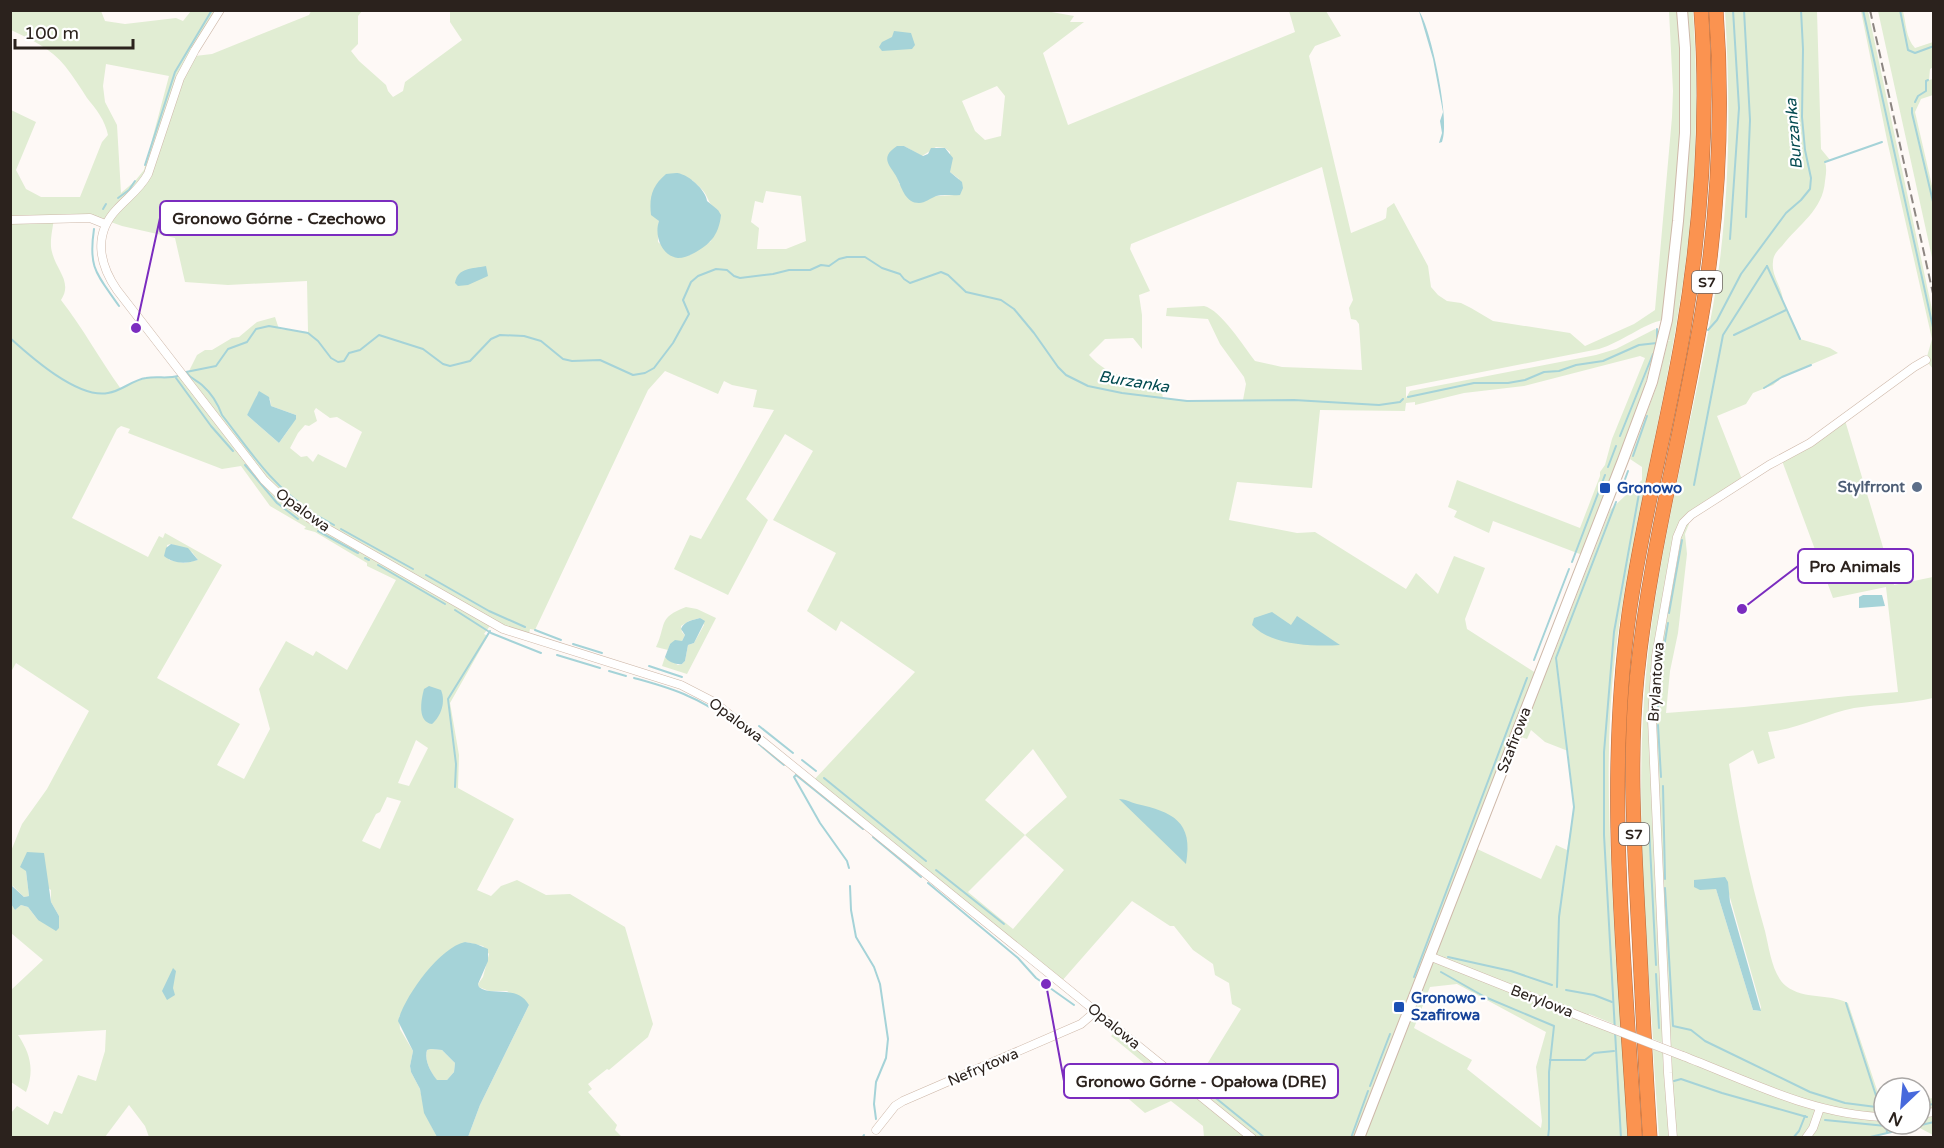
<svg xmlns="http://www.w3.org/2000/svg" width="1944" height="1148" font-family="'Varela Round',sans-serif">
  <rect width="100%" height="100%" fill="#fef9f6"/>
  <g fill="#e1edd3" fill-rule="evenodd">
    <path d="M 11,11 L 101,11 L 105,21 L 125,24 L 176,18 L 183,21 L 191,11 L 220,11 L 195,56 L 212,54 L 309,15 L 311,11 L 362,11 L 358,16 L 358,44 L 351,51 L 359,61 L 386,85 L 388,91 L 393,97 L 403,91 L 405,82 L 462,40 L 450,22 L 450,11 L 1046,11 L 1074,16 L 1070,22 L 1084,22 L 1043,53 L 1068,125 L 1295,32 L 1289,11 L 1326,11 L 1341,36 L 1315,46 L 1309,56 L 1351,233 L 1383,220 L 1386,218 L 1387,208 L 1394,203 L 1428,266 L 1431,287 L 1438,295 L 1447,301 L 1461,303 L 1471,308 L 1493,321 L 1570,333 L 1585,346 L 1634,324 L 1655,310 L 1672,117 L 1673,91 L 1669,11 L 1693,11 C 1700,110 1695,209 1679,308 C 1661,425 1629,540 1615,657 C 1603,758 1611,859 1616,960 C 1617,969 1618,977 1620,986 C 1622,999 1620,1013 1621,1027 L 1589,1014 L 1586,1022 L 1622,1036 L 1628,1137 L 1204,1137 L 1203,1126 L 1171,1101 L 1145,1113 L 1116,1088 L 1144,1063 L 1111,1036 L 1118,1029 L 1189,1086 L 1196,1082 L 1241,1009 L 1232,1004 L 1229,983 L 1215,975 L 1213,964 L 1193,950 L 1174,926 L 1170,926 L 1132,901 L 1061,982 L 813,781 L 915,672 L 841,621 L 836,631 L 807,611 L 836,553 L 773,520 L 813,451 L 785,434 L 746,499 L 768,520 L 728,595 L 674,569 L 690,535 L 701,539 L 774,410 L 753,407 L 757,390 L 732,385 L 724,381 L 718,394 L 665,371 L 648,390 L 535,630 L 530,629 L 528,638 L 492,623 L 484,634 L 488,636 L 450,703 L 459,755 L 458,788 L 514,819 L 477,890 L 491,896 L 501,886 L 517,880 L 546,895 L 570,894 L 625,927 L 653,1024 L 648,1037 L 609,1070 L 607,1069 L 588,1084 L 592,1089 L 588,1092 L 617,1125 L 615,1130 L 622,1137 L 468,1137 L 480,1105 L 529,1005 L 507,991 L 489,991 L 479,987 L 478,984 L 483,977 L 489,954 L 483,946 L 465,942 L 406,1005 L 399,1017 L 400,1029 L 413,1051 L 410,1066 L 411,1072 L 420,1089 L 425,1113 L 437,1137 L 149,1137 L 145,1126 L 129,1105 L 105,1137 L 11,1137 L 11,1113 L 17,1106 L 48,1125 L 54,1111 L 62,1114 L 78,1075 L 96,1081 L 105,1051 L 106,1030 L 18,1035 C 30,1053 35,1070 26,1092 L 11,1082 L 11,990 L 43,960 L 11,933 L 11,904 L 15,910 L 21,905 L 28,907 L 38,920 L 59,916 L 51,902 L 51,890 L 26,871 L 29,896 L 24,897 L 13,886 L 11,887 L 11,851 L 22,824 L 47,789 L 89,711 L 16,663 L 11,672 L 11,110 L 36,122 L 16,170 L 26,189 L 41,197 L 80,197 L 102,142 L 108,135 C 105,120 96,109 87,98 C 80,87 73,76 65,66 C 52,49 30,39 11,30 ZM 106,64 L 169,76 L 144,170 L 135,181 L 121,193 L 117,125 L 105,102 L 103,86 ZM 997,86 L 1005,96 L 1001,136 L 985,140 L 975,131 L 962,101 ZM 904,146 L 922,156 L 936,147 L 945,148 L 950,152 L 950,172 L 959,179 L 954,195 L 938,196 L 899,184 L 898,178 ZM 1322,167 L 1353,300 L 1349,308 L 1351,319 L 1356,320 L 1359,324 L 1362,370 L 1282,367 L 1255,361 C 1244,347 1221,310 1204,306 L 1167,308 L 1166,316 L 1208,319 L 1220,344 L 1244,377 L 1246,384 L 1243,400 L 1187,401 L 1163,398 L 1160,383 C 1130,378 1111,379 1089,355 L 1105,339 L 1133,338 L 1142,349 L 1142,315 L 1139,295 L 1150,291 L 1130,249 L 1131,244 ZM 692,180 C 696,184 703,189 706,195 C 710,203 710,205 718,210 L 711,241 L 690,255 L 676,257 L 658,242 L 658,226 L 659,221 L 656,217 ZM 766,191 L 801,196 L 806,241 L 786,249 L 757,249 L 759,228 L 751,222 L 755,201 L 763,203 ZM 54,218 L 108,221 L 122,226 L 175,238 L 185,282 L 228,285 L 307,281 L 308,332 L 279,329 L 275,317 L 257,322 L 239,337 L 232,338 L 212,350 L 205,350 L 197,355 L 189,371 L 178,376 L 147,378 L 131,383 L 121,389 C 100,360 83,328 61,300 C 73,282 56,270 52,252 C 49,242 53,228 54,218 ZM 1663,320 L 1663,341 L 1671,340 L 1668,341 L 1657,385 L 1630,459 L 1642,467 L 1642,480 L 1610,510 L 1551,661 L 1545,659 L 1539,675 L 1467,629 L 1465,619 L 1485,568 L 1454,556 L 1438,594 L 1416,573 L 1406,589 L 1315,532 L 1297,533 L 1229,520 L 1237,482 L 1312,488 L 1320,410 L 1405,411 L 1406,403 L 1415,402 L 1415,405 L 1464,393 L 1524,386 L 1640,356 L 1645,358 L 1612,439 L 1605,465 L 1600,472 L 1600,476 L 1580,528 L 1457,480 L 1448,507 L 1457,511 L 1454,517 L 1489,533 L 1493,521 L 1585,556 L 1641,400 L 1659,332 L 1655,329 L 1616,349 L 1596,355 L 1410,391 L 1406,398 L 1406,387 L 1599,349 C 1622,342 1643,324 1663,320 ZM 257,394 L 270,399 L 271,406 L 296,415 L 289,429 L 279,443 L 247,415 L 256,400 ZM 316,408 L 330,418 L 337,417 L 362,432 L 346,468 L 318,454 L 313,462 L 307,456 L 301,457 L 290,448 L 298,433 L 305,425 L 309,426 L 317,421 L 314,411 ZM 121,426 L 130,429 L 128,433 L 222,469 L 241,466 L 270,506 L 306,527 L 304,529 L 315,532 L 367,563 L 367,566 L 396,580 L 347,670 L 316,651 L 313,656 L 286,641 L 259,689 L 270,729 L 244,779 L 217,765 L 240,724 L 157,678 L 222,565 L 165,533 L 163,538 L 159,536 L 148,557 L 72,518 L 117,429 ZM 171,544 L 192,552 L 198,560 L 184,563 L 169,560 L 167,545 ZM 1531,730 L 1545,742 L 1568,751 L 1574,807 L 1567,850 L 1556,845 L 1541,879 L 1473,847 L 1516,735 L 1527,739 ZM 416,740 L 428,748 L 409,786 L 398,783 ZM 1033,749 L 1067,797 L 1025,835 L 985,800 ZM 387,797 L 401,801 L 380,849 L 362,841 L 376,814 L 380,812 ZM 1025,835 L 1064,870 L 1013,929 L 968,892 ZM 1457,984 L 1546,1032 L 1536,1067 L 1542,1121 L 1541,1128 L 1467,1069 L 1472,1060 L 1414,1028 L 1430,987 Z"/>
    <path d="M 1725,11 L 1817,11 L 1821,149 L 1830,160 L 1825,162 C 1827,168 1826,174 1825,181 C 1823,210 1799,224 1782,246 C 1778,250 1773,255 1773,262 C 1771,276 1783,288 1783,302 L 1800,339 L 1830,348 L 1838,353 L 1782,377 L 1773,385 L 1753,393 L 1746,404 L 1717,416 L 1743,482 L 1686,520 L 1689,524 L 1685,534 L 1687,554 L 1678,633 L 1670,671 L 1666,713 L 1744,707 L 1848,696 L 1898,692 L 1886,587 L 1833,598 L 1781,458 L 1844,417 L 1891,574 L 1879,575 L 1879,582 L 1893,581 L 1894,585 L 1933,577 L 1933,698 C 1907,704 1881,704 1854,708 C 1825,714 1798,729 1768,732 L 1775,758 L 1758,764 L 1753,750 L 1729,764 C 1738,821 1749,876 1765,931 C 1769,947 1772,975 1786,986 C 1804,1000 1828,993 1848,1003 L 1879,1096 L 1884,1101 L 1884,1124 L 1920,1124 L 1920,1100 L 1933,1098 L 1933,1135 L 1916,1126 L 1866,1138 L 1659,1137 L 1653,1049 L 1682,1060 L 1685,1052 L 1653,1039 C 1645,919 1635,796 1646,675 C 1657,551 1691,429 1713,306 C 1730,210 1731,108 1725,11 ZM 1727,887 L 1761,1007 L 1760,1011 L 1753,1010 L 1716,889 Z"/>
    <polygon points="1861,11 1868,11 1933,314 1933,369 1926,360 1932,339 1887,140"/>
    <path d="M 1878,11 L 1903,11 C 1906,23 1906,39 1915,48 L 1933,42 L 1933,67 L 1930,69 L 1929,80 L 1933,79 L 1933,95 L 1921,99 L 1915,112 L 1933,190 L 1933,262 Z"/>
    <path d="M 686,607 L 697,609 L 716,618 L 687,674 L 662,666 L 665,657 L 678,665 L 682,664 L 685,661 L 688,645 L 694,643 L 704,625 L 700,618 L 689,621 L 681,626 L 682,632 L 685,635 L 682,641 L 670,644 L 668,650 L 656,647 C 667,624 657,618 686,607 Z"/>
    <path d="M 431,1049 L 442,1050 L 455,1063 L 454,1072 L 447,1080 L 437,1081 C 431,1071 424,1062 427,1050 Z"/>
  </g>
  <g fill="#a5d3d8" fill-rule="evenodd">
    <path d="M 1419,11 C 1431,28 1451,123 1442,142 L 1439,143 L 1442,133 L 1440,121 L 1443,112 L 1433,59 Z"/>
    <polygon points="894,31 911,33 915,45 912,49 882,51 879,47 882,42 892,37"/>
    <path d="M 897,146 L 904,146 L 923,156 L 928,154 L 931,148 L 945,148 L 953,158 L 950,172 L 962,182 L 963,188 L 960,195 C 952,196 944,194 936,196 C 931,198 925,203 919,203 C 906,203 902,189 898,180 C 893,167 877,159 897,146 Z"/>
    <path d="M 666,174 C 670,174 677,172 681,174 C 691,177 706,191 707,201 L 718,210 L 721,215 C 719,233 712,243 696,252 C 691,255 685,258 678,258 C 661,256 654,235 659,221 L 651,215 C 649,197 652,186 666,174 Z"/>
    <path d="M 486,266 L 488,276 L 468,285 L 458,286 L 455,283 C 458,267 472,269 486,266 Z"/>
    <polygon points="259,391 269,397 271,406 296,415 296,419 279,443 247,415"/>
    <path d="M 171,544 L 188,548 L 198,560 C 186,564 174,564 164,556 L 166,548 Z"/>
    <polygon points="1863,595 1882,595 1885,606 1859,608 1859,597"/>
    <path d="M 1272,612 L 1291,625 L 1297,616 L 1340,645 C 1315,647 1270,645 1252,625 L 1254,618 Z"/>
    <path d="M 700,618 L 705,621 L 694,643 L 688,645 L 685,661 L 682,664 C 677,665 668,662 665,657 L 670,644 L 675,640 L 682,641 L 685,635 L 681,629 C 684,621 693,620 700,618 Z"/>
    <path d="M 429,686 L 441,690 C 446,702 441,716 432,724 C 417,722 421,700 424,689 Z"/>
    <path d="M 1119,799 C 1125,799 1130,802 1137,804 C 1172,812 1194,821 1186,864 Z"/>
    <polygon points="27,852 44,853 51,902 59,916 59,928 56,931 38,920 28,907 21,905 15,910 11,904 11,887 12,886 24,897 29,896 26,871 20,867"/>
    <polygon points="1725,877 1728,882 1730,902 1761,1011 1753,1010 1716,889 1700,890 1694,887 1694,880"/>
    <path d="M 465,942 L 476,944 L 488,949 L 488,961 L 478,984 L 479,987 C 492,997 517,984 529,1005 L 480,1105 L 468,1137 L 437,1137 L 424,1113 L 420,1089 L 411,1072 L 410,1066 L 413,1051 L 398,1021 C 405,996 439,948 465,942 ZM 431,1049 L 442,1050 L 455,1063 L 454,1072 L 447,1080 L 437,1080 C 431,1072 424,1061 427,1050 Z"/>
    <polygon points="173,968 176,971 173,988 175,995 167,1000 162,991"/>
  </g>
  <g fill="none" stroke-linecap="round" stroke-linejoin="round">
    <g stroke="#a5d3d8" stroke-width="2">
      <polyline points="1744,10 1750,120 1746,217"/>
      <polyline points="1863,10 1934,332"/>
      <polyline points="1900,10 1908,50 1915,53 1934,46"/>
      <polyline points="1915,102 1918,96 1926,91 1926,81 1928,80"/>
      <polyline points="1912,108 1912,113 1934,206"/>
      <polyline points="1825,162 1882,142"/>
      <polyline points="145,165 175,72 212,10"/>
      <polyline points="118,198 129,190 135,181"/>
      <polyline points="103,209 106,204"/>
      <path d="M 94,229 C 88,269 97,274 119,306"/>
      <polyline points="1730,239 1739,108 1733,10"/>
      <polyline points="1767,266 1800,339"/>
      <polyline points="1708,330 1717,320 1741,274 1786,213 1801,200 1810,189 1811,178 1805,150 1802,117 1803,49 1801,10"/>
      <polyline points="1734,335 1786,310"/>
      <path d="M 10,338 C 31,357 78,399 108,393 C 122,391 132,380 146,378 C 157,376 168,379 178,376"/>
      <polyline points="176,378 211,426 233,451"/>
      <polyline points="1764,388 1782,377 1811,365"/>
      <polyline points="1408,397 1474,383 1508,383 1525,380 1544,372 1559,371 1576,365 1603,361 1639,345 1657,343 1657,329"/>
      <polyline points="1620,436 1653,354"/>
      <polyline points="1633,456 1647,416"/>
      <polyline points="245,465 277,503 298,519"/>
      <polyline points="1608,467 1616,446"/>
      <polyline points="1624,482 1628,471"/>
      <polyline points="1694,485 1723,335 1767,266"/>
      <path d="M 311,511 C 272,486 250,451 222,415 C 218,404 210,392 202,385 C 196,380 191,379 186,372 L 216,366 L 228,349 L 247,342 L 256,329 L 269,326 L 308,333 L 318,341 L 331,358 L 338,362 L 344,361 L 349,353 L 360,350 L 379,335 L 423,349 L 443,364 L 450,366 L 470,361 L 491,339 L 500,335 L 524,336 L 541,341 L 563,359 L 572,361 L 600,360 L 633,375 L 645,373 L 654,368 L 673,343 L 689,314 L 683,300 L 691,282 L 698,276 L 716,269 L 727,270 L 734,276 L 740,278 L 773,274 L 789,270 L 810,270 L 821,265 L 829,266 L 839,259 L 847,257 L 865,257 L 882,268 L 900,274 L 904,279 L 910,283 L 941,272 L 948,275 L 966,292 L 1001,300 L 1014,309 L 1034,333 L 1058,367 L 1066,375 L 1088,386 L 1122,393 L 1187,401 L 1294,400 L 1379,405 L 1400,402 L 1403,399"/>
      <polyline points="318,516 334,525"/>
      <polyline points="341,529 413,569"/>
      <polyline points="318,531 358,553"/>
      <polyline points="365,558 369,560"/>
      <polyline points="1572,562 1605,475"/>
      <polyline points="378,565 445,604"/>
      <polyline points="426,575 489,611 525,627"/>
      <polyline points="455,610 491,633 541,653"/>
      <polyline points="1669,613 1682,540"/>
      <polyline points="535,630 561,640"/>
      <polyline points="573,644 602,653"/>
      <polyline points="557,655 600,668"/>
      <polyline points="1534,660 1569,569"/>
      <polyline points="1661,665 1668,623"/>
      <polyline points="649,666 682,677"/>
      <polyline points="609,671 626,676"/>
      <path d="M 634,678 C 652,683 671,688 688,696 C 724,711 754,741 784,765"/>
      <polyline points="1658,709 1660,674"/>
      <polyline points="1658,725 1661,777"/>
      <polyline points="759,726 793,753"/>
      <polyline points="802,760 816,771"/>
      <polyline points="796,775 794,777 820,823 847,861 849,868"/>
      <polyline points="796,775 863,829"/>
      <polyline points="824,778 926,861"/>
      <polyline points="1663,786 1665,879"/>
      <polyline points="455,787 456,764 448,699 490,631"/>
      <polyline points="1649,826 1656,965"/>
      <polyline points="873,837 921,877"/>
      <polyline points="936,870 1004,924"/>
      <polyline points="928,883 1018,958 1036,978 1074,1005"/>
      <polyline points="850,886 851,910 856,937 874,967 880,984 888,1039 886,1058 876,1082 874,1104 876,1119"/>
      <polyline points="1665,888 1673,1026 1691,1030 1705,1041 1810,1092 1845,1103 1884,1108"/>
      <polyline points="1448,957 1511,971 1552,985"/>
      <polyline points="1441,972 1485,997 1554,1026 1549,1072 1549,1129 1548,1138"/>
      <polyline points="1656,974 1659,1028"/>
      <polyline points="1414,977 1527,678"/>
      <polyline points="1557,987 1559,917 1574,807 1556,658 1616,502"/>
      <polyline points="1566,990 1594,995 1612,1002"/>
      <polyline points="1846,1003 1880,1108"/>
      <polyline points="1550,1060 1585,1060 1594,1053 1614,1051"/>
      <polyline points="1674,1081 1681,1079 1722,1093 1807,1117"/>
      <polyline points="1196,1082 1265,1138"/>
      <polyline points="1370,1086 1390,1034"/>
      <polyline points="1920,1106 1934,1104"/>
      <polyline points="1825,1120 1886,1126 1887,1132"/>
      <polyline points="862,1138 864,1135"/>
      <polyline points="1351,1138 1368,1091"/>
      <polyline points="1621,1138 1604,835 1604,752 1614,632 1640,488"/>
      <polyline points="1793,1138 1799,1131 1805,1116"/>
      <polyline points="1866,1138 1934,1122"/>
    </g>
    <g stroke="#ceb8a9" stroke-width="9">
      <g id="street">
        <path d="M 220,10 L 195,50 L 180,78 L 148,174 C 140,189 128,197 117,209 C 93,234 99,264 117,290 L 264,480 L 288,503 L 312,520 L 503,629 L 681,685 L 714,702 L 1252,1138"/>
        <polyline points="10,220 90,218 105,224"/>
        <polyline points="1429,956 1587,1019"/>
        <path d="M 1683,1056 C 1748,1081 1814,1115 1884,1117"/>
        <polyline points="1920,1114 1934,1112"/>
        <polyline points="876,1130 895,1106 903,1101 1081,1024 1096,1011"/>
        <polyline points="1673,1138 1668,1073 1652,719 1656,656 1677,537 1683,523 1691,515 1769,465 1810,443 1914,367 1926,360"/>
        <polyline points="1806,1138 1813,1128 1820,1108"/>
      </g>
    </g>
    <g stroke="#ceb8a9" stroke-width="12">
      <polyline id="secondary" points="1359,1138 1623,460 1652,382 1667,320 1678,221 1685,133 1685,48 1682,10"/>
    </g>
    <g stroke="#b26b3e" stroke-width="15">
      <g id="highway">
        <path d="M 1635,1138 C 1625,964 1605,787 1629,614 C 1642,520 1667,428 1683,334 C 1701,227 1709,119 1701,10"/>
        <path d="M 1650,1138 C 1645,1064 1642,989 1638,915 C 1634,836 1629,756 1637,676 C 1650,548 1685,422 1705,295 C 1719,201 1723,105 1716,10"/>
      </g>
    </g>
    <use href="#street" stroke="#fff" stroke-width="8"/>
    <use href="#secondary" stroke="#fff" stroke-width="10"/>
    <use href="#highway" stroke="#fb9350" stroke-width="14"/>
    <polyline stroke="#8d8682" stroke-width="2" stroke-dasharray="9 4.5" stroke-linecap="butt" points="1870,10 1934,298"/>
    <g stroke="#ceb8a9" stroke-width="9" stroke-linecap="butt">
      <polyline id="street-bridge" points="1587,1019 1683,1056"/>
    </g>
    <use href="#street-bridge" stroke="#fff" stroke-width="8"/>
  </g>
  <circle fill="#5c6f8a" stroke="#fff" stroke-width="2" cx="1917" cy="487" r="6"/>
  <g fill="#1a4fb4" stroke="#fff" stroke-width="2">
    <rect x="1599" y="482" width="12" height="12" rx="3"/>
    <rect x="1393" y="1001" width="12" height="12" rx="3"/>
  </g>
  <g text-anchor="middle" stroke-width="4.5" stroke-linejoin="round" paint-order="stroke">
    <g fill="#fff" stroke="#6b6461" stroke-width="1.5">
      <rect x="1692" y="271" width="30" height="22" rx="4.5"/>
      <rect x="1619" y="823" width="30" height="22" rx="4.5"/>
    </g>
    <g font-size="14" font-weight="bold" fill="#2b221d">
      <text x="1707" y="287">S7</text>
      <text x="1634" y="839">S7</text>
    </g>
    <g font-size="15" font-weight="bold" fill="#4e5e75" stroke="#fff" text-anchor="end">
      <text x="1905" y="492">Stylfrront</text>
    </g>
    <g font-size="15" font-weight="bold" fill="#164399" stroke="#fff" text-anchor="start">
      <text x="1617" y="493">Gronowo</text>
      <text x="1411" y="1003">Gronowo -<tspan x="1411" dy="17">Szafirowa</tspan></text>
    </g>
    <g font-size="15" fill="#2b221d" stroke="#fff">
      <text transform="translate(303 510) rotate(36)" y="5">Opalowa</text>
      <text transform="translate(1656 682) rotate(-86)" y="5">Brylantowa</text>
      <text transform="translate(736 720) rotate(37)" y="5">Opalowa</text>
      <text transform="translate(1514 740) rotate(-69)" y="5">Szafirowa</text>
      <text transform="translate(1542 1001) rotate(21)" y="5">Berylowa</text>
      <text transform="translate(1114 1026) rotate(39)" y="5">Opalowa</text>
      <text transform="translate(983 1067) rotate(-23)" y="5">Nefrytowa</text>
    </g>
    <g font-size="16" font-style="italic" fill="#024a50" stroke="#fff">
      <text transform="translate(1793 134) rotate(-95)" y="6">Burzanka</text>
      <text transform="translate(1134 381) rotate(9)" y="6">Burzanka</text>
    </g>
  </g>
  <path fill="none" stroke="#7b2cbf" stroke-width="2" d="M136 328L160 218M1742 609L1798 566M1046 984L1064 1081"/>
  <g fill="#7b2cbf" stroke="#fff" stroke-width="2">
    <circle cx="136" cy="328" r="6"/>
    <circle cx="1742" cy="609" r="6"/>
    <circle cx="1046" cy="984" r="6"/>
  </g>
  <g fill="#fff" stroke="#7b2cbf" stroke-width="2">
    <rect x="160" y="201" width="237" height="34" rx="6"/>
    <rect x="1798" y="549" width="115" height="34" rx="6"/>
    <rect x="1064" y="1064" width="274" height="34" rx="6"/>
  </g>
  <g font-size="16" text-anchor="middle" font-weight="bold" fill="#2b221d">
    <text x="279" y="224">Gronowo Górne - Czechowo</text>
    <text x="1855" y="572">Pro Animals</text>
    <text x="1201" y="1087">Gronowo Górne - Opałowa (DRE)</text>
  </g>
  <rect width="1944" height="1148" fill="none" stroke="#2b221d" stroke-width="24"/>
  <g transform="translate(1902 1106) rotate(206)"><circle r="28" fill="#ffffff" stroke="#aaa7a5" stroke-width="1.5"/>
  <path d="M0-4.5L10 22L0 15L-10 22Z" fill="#4769dc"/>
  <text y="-9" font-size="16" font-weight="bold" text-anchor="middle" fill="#2b221d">N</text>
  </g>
  <path d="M15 39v9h118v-9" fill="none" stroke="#2b221d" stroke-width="3"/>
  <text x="24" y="39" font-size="18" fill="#2b221d" stroke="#ffffff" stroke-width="4.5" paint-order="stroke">100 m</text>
</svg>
